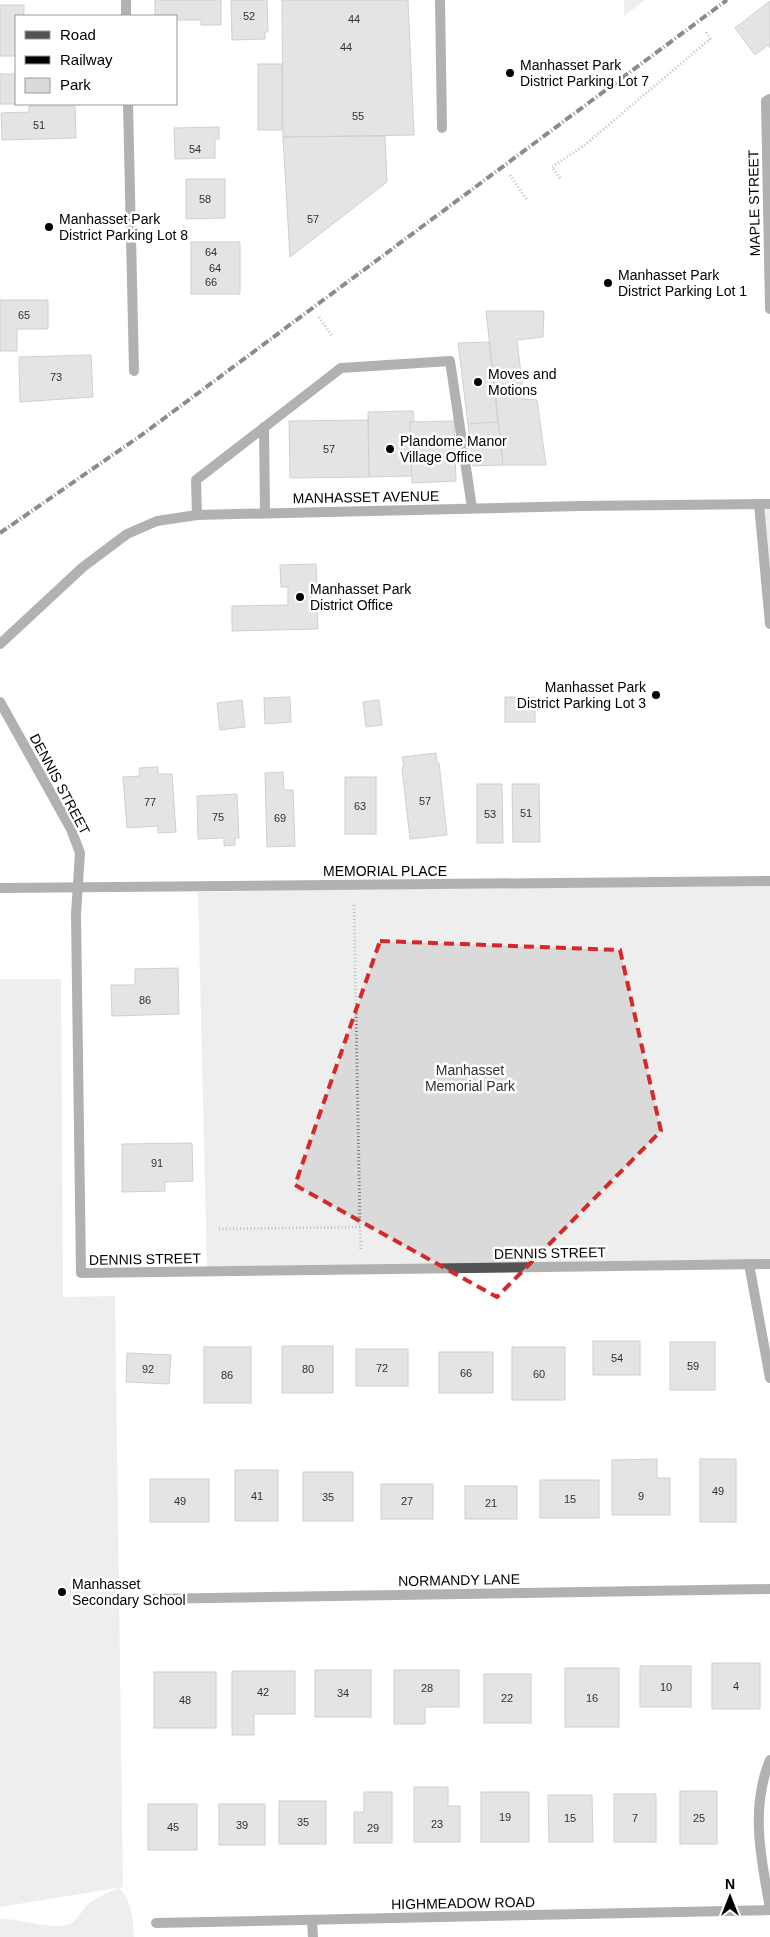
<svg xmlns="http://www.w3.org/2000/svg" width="770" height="1937" font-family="Helvetica,sans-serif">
  <rect width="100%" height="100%" fill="#fff"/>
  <g fill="#dadada">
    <polygon points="624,0 645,0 624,16"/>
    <polygon points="759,504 770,504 770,624"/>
    <polygon points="770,882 770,1264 207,1272 198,892"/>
    <polygon points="0,979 61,979 63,1297 115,1296 123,1887 0,1907"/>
    <path d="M 119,1888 C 132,1900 133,1920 134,1937 L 0,1937 L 0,1919 C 19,1918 47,1929 66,1925 C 79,1923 81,1908 91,1902 C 99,1896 109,1892 119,1888 Z"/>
  </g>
  <g fill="#c3c3c3" stroke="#979797">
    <polygon points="155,0 221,0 221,25 201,25 201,20 176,20 176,16 155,16"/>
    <polygon points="231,0 267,0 268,32 265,32 265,39 232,40"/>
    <polygon points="282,0 408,0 414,135 283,137"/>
    <polygon points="770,1 770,48 768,45 755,55 735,28"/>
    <polygon points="0,5 24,5 24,16 16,16 16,56 0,56"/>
    <rect x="258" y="64" width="24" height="66"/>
    <polygon points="0,74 16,74 16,104 27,104 0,104"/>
    <polygon points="29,106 75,106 76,138 2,140 1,113 29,112"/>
    <polygon points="219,127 219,139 215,139 215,158 175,159 174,128"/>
    <polygon points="385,136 387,182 290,257 283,137"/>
    <polygon points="186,179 225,179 225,218 186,219"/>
    <rect x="191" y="242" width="49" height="52"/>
    <polygon points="0,300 48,300 48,329 17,329 17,351 0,351"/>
    <polygon points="486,311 544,311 543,337 517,340 524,399 537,400 546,465 503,465"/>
    <polygon points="489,342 498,422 468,424 458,343"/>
    <polygon points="91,355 93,397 20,402 19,357"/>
    <polygon points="413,411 414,422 410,422 412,476 369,477 368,412"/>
    <polygon points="368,420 369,477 290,478 289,421"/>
    <polygon points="454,421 456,481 412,483 410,422"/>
    <polygon points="498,422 503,465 473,466 468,424"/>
    <polygon points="316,564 317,590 311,590 312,604 317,604 318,629 232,631 232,606 288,605 288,587 281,587 280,565"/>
    <polygon points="290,697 291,722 265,724 264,698"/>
    <rect x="505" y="697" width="30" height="25"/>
    <polygon points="242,700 245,727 220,730 217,703"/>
    <polygon points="379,700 382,725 366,727 363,702"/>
    <polygon points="436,753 437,763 439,763 447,835 410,839 402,768 404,767 402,757"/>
    <polygon points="158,767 158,774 172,774 176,832 158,833 158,826 127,828 123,777 140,776 139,768"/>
    <polygon points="283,772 284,790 293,790 295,846 267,847 265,773"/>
    <rect x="345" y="777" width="31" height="57"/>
    <polygon points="477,784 502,784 503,843 477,843"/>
    <polygon points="512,784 539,784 540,842 513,842"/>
    <polygon points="237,794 239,838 235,838 235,845 224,846 224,838 198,839 197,796"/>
    <polygon points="178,968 179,1014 112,1016 111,985 135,985 135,969"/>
    <polygon points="192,1143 193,1181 165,1182 165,1191 122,1192 122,1144"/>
    <rect x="593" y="1341" width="47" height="34"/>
    <rect x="670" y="1342" width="45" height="48"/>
    <rect x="282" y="1346" width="51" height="47"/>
    <rect x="204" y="1347" width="47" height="56"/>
    <rect x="512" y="1347" width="53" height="53"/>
    <rect x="356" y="1349" width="52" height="37"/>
    <rect x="439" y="1352" width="54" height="41"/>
    <polygon points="127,1353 171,1355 169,1384 126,1382"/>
    <polygon points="657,1459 657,1478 670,1478 670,1515 612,1515 612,1460"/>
    <rect x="700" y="1459" width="36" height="63"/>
    <rect x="235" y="1470" width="43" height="51"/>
    <rect x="303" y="1472" width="50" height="49"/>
    <rect x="150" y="1479" width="59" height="43"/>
    <rect x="540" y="1480" width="59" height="38"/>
    <rect x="381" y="1484" width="52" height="35"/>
    <rect x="465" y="1486" width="52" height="33"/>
    <rect x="712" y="1663" width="48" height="46"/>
    <rect x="640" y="1666" width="51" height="41"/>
    <rect x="565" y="1668" width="54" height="59"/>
    <rect x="315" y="1670" width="56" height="47"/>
    <polygon points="394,1670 459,1670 459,1707 425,1707 425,1724 394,1724"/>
    <polygon points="232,1671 295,1671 295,1714 254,1714 254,1735 232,1735"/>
    <rect x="154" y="1672" width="62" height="56"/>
    <rect x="484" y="1674" width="47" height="49"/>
    <polygon points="414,1787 448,1787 448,1806 460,1806 460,1842 414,1842"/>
    <rect x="680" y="1791" width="37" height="53"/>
    <polygon points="364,1792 392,1792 392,1843 354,1843 354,1812 364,1812"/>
    <rect x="481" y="1792" width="48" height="50"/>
    <rect x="614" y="1794" width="42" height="48"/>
    <polygon points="548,1795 592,1795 593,1842 549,1842"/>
    <rect x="279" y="1801" width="47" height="43"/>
    <rect x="148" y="1804" width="49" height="46"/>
    <rect x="219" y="1804" width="46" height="41"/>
  </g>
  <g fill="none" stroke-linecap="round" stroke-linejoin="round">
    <g stroke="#757575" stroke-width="3" stroke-dasharray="1 2.5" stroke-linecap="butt">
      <polyline points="510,175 527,200"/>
      <polyline points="560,178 552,167 586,144 710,39 705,30"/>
      <polyline points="319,317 332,336"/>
      <polyline points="360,1227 361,1251"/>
      <polyline points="219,1229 360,1227 354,904"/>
    </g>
    <g stroke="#535353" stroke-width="10">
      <polyline points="770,99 766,101 770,309"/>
      <polyline points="264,427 265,513"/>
      <polyline points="197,515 196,480 341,368 450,361 472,508"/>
    </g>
    <g stroke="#535353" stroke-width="10">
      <polyline points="126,0 126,16"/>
      <polyline points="440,0 442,128"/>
      <polyline points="128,104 134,371"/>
      <polyline points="759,504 770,624"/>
      <polyline points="0,644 83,567 127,534 157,521 197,515 580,506 770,504"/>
      <polyline points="0,702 71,829 80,853 76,914 81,1273 770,1264"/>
      <polyline points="0,888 770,881"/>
      <polyline points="749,1264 770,1378"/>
      <polyline points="149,1599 770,1589"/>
      <path d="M 770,1760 C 750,1808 761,1859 770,1908"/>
      <polyline points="312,1920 313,1937"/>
      <polyline points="156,1923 770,1910"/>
    </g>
    <polyline stroke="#000" stroke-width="4" stroke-dasharray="8 2.5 1 2.5" stroke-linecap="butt" points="0,533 143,434 727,0"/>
  </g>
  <path d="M0 0H770V1937H0ZM 380,941 L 620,950 L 661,1131 L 497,1297 L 295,1185 Z" fill="#fff" fill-opacity=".55" fill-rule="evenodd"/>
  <path fill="none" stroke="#d62828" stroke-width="4" stroke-dasharray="10 6" stroke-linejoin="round" d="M 380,941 L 620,950 L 661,1131 L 497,1297 L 295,1185 Z"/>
  <g fill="#000" stroke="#fff" stroke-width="2">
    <circle cx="510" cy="73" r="5"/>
    <circle cx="49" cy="227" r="5"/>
    <circle cx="608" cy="283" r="5"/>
    <circle cx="478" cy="382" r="5"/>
    <circle cx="390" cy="449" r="5"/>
    <circle cx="300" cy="597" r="5"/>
    <circle cx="656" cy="695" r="5"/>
    <circle cx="62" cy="1592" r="5"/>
  </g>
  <g text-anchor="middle" stroke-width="5" stroke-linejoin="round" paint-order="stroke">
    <g font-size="11" fill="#313131">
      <text x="249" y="20">52</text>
      <text x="354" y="23">44</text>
      <text x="346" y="51">44</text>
      <text x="358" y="120">55</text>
      <text x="39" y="129">51</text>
      <text x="195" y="153">54</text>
      <text x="205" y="203">58</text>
      <text x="313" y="223">57</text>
      <text x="211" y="256">64</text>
      <text x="215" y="272">64</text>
      <text x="211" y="286">66</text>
      <text x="24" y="319">65</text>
      <text x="56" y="381">73</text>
      <text x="329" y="453">57</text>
      <text x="425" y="805">57</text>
      <text x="150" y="806">77</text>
      <text x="360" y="810">63</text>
      <text x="526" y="817">51</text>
      <text x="490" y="818">53</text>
      <text x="218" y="821">75</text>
      <text x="280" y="822">69</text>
      <text x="145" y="1004">86</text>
      <text x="157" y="1167">91</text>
      <text x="617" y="1362">54</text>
      <text x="693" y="1370">59</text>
      <text x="382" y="1372">72</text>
      <text x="148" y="1373">92</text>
      <text x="308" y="1373">80</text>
      <text x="466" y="1377">66</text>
      <text x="539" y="1378">60</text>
      <text x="227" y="1379">86</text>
      <text x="718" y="1495">49</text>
      <text x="257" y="1500">41</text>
      <text x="641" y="1500">9</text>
      <text x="328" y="1501">35</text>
      <text x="570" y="1503">15</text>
      <text x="180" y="1505">49</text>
      <text x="407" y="1505">27</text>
      <text x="491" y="1507">21</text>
      <text x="736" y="1690">4</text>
      <text x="666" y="1691">10</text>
      <text x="427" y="1692">28</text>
      <text x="263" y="1696">42</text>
      <text x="343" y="1697">34</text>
      <text x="507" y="1702">22</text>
      <text x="592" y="1702">16</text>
      <text x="185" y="1704">48</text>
      <text x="505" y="1821">19</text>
      <text x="570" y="1822">15</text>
      <text x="635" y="1822">7</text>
      <text x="699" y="1822">25</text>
      <text x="303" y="1826">35</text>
      <text x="437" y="1828">23</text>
      <text x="242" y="1829">39</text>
      <text x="173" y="1831">45</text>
      <text x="373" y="1832">29</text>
    </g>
    <g font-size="14" fill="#000" stroke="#fff" text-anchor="start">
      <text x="520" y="70">Manhasset Park<tspan x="520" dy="16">District Parking Lot 7</tspan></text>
      <text x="59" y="224">Manhasset Park<tspan x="59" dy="16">District Parking Lot 8</tspan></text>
      <text x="618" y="280">Manhasset Park<tspan x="618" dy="16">District Parking Lot 1</tspan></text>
      <text x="488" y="379">Moves and<tspan x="488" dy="16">Motions</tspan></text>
      <text x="400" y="446">Plandome Manor<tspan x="400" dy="16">Village Office</tspan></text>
      <text x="310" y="594">Manhasset Park<tspan x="310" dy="16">District Office</tspan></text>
      <text x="646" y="692" text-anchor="end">Manhasset Park<tspan x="646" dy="16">District Parking Lot 3</tspan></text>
      <text x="72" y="1589">Manhasset<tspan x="72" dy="16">Secondary School</tspan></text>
    </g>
    <g font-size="14" fill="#000" stroke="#fff">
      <text transform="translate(754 203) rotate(-91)" y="5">MAPLE STREET</text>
      <text transform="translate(366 497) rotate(-1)" y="5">MANHASSET AVENUE</text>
      <text transform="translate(60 784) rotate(62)" y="5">DENNIS STREET</text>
      <text x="385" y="876">MEMORIAL PLACE</text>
      <text transform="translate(550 1253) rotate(-1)" y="5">DENNIS STREET</text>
      <text transform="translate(145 1259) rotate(-1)" y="5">DENNIS STREET</text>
      <text transform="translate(459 1580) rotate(-1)" y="5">NORMANDY LANE</text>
      <text transform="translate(463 1903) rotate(-1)" y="5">HIGHMEADOW ROAD</text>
    </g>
    <g font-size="14" fill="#313131" stroke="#fff">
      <text x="470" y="1075">Manhasset<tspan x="470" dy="16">Memorial Park</tspan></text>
    </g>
  </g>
  <rect x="15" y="15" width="162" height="90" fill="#ffffff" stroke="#999999"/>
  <rect x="25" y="31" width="25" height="8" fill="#535353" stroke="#999999"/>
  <text x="60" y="40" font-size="15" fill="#000000">Road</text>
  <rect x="25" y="56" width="25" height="8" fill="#000000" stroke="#999999"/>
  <text x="60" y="65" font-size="15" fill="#000000">Railway</text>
  <rect x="25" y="78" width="25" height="15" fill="#dadada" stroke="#999999"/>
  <text x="60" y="90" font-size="15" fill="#000000">Park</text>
  <g transform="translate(730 1897)" stroke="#ffffff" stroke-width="4" paint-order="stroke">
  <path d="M0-4L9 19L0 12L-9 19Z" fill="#000000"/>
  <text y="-8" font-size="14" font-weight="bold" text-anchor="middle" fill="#000000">N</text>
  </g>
</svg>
